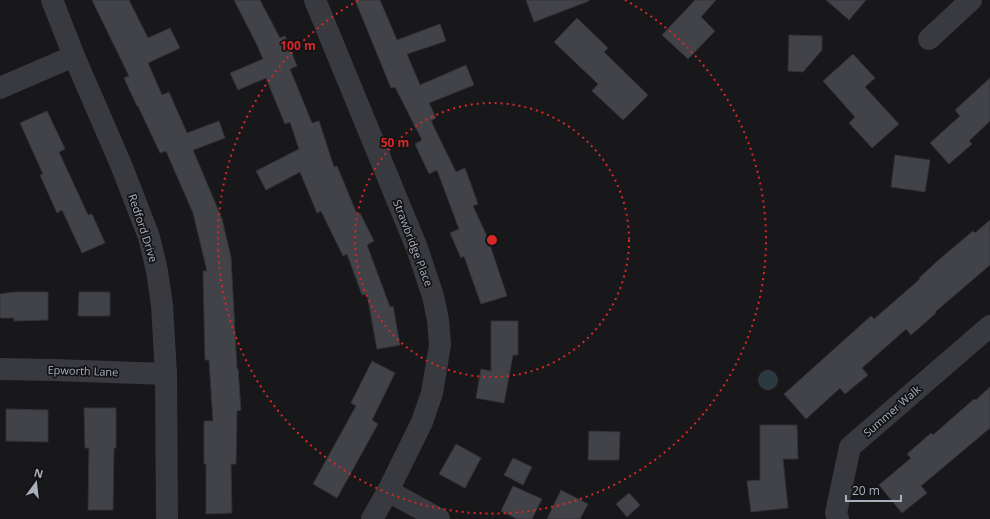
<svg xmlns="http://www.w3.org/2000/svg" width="990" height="519" font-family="'Open Sans',sans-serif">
  <rect width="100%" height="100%" fill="#18181b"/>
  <circle fill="#2d3940" cx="768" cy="380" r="10"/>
  <g fill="#424348" stroke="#323237">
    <polygon points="92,0 129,0 148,38 170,28 180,48 148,63 162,95 169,92 187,133 219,121 225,138 193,150 222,219 231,257 237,369 238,369 241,410 237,411 236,464 231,464 232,513 206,514 206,464 204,464 204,421 213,421 209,360 205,360 203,271 207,271 193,213 166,151 160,153 138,106 137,106 124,78 129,76"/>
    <polygon points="234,0 260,0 280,38 285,36 297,66 290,69 312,123 319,121 334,167 337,166 357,214 360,213 374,241 367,245 390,307 393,306 400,345 377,349 367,294 362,295 347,254 343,256 321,211 317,213 300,172 266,190 256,171 299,149 290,122 285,124 266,78 238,90 230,73 263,59 257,45"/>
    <polygon points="355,0 380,0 397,40 440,24 446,41 407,54 420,85 466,65 474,85 429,103 436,118 431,121 456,172 465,168 478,204 473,206 491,245 490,245 507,296 481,304 464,256 461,258 450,233 459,229 437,170 429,174 415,144 422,140 395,87 391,88"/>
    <polygon points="526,0 589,0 589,1 534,22"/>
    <polygon points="695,0 716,0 701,17 715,31 688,59 662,35"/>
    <polygon points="826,0 866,0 849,20"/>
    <polygon points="577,18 608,48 604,52 648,95 623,120 592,91 598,84 554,42"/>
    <polygon points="789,35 822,36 822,50 803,72 788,71"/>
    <polygon points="853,54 875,78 865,87 899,124 872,148 849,123 855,117 823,81"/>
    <polygon points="990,78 990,121 969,141 972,144 949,164 930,143 960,116 955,110"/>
    <polygon points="47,111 65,149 59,152 88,215 92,214 105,243 82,253 62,210 57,213 40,175 43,174 20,123"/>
    <polygon points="895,155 930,160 925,192 891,187"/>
    <polygon points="990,220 990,265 935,312 936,313 911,335 906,329 862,368 868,375 845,394 840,388 806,419 784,394 871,316 874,319 920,279 919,278 942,257 973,231 975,233"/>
    <polygon points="14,292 48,292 48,320 14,321 14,318 0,318 0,294"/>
    <polygon points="79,292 110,292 110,316 78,316"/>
    <polygon points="491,321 518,321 518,355 513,355 504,403 476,398 481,369 491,371"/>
    <polygon points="372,361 395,373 372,420 378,424 337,498 313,484 356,406 351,403"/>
    <polygon points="990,387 990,428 921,486 927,493 902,513 879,485 911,458 907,454 931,433 933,435 974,399 976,400"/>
    <polygon points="84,408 116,408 116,448 114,448 113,510 88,510 89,448 85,448"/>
    <polygon points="6,409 48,410 48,442 6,441"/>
    <polygon points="760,425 797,425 798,459 783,459 788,508 751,512 747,481 760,480"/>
    <polygon points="589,431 620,432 619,460 588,460"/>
    <polygon points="456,444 481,458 465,488 439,474"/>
    <polygon points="513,458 532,467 523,485 504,475"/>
    <polygon points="513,486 542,499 532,519 517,519 501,511"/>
    <polygon points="561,490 588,504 580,519 547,519"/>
    <polygon points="629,493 640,505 627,517 616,504"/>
  </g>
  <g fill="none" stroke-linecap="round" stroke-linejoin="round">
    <g stroke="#393a40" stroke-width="22">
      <polyline points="52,0 74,56 122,167 149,237 157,271 162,305 166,374 167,519"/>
      <polyline points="315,0 417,248 433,296 438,320 440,345 432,393 422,422 388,491 372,519"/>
      <polyline points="929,39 971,0"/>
      <polyline points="0,88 74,56"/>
      <polyline points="0,369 54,370 166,374"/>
      <polyline points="388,491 439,519"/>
      <polyline points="838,519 836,513 850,447 990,326"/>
    </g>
  </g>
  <g fill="none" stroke="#d62828" stroke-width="2" stroke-dasharray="2 4">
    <circle cx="492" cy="240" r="137"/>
    <path d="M625 0A274 274 0 1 1 359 0"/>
  </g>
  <g text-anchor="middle" stroke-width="3.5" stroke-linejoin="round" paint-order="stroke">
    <g font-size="11" fill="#aab0bb" stroke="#131316">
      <text transform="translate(143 228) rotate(72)" y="4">Redford Drive</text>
      <text transform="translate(413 243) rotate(69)" y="4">Strawbridge Place</text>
      <text transform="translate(83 371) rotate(2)" y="4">Epworth Lane</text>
      <text transform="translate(892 411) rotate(-41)" y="4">Summer Walk</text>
    </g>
  </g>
  <circle cx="492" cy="240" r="6" fill="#d62828" stroke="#131316" stroke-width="2"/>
  <g font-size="12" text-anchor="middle" font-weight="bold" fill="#d62828" stroke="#131316" stroke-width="3.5" stroke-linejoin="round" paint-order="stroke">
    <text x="298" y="50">100 m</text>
    <text x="395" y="147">50 m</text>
  </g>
  <g transform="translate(36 483) rotate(15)" stroke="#131316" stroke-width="3" paint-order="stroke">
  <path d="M0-3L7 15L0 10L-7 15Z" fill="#aab0bb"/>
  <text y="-6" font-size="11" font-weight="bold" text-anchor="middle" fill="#aab0bb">N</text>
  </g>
  <path d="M846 495v6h55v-6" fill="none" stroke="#aab0bb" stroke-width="2"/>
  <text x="852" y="495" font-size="12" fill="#aab0bb" stroke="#131316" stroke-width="3" paint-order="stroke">20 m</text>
</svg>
